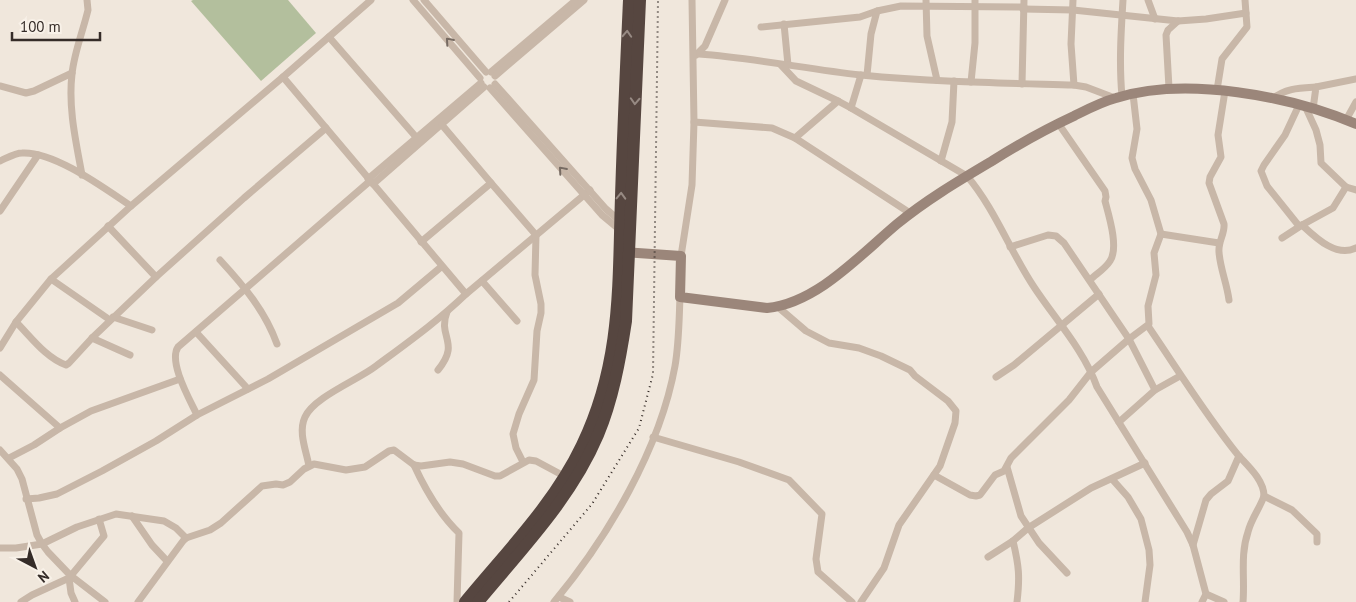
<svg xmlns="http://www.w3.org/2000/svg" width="1356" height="602" font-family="'PT Sans',sans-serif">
  <rect width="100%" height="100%" fill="#f0e7dc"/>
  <polygon fill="#b3bf9d" points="193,0 288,0 316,33 261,81 191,1"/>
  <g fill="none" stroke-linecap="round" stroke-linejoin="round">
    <g stroke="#c8b7a8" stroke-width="7">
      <polyline points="413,0 480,78"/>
      <polyline points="424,0 486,72"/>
      <polyline points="926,0 927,36 937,80"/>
      <polyline points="1073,0 1071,44 1074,85"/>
      <polyline points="1148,0 1155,19"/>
      <polyline points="1023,9 1073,10 1178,21 1206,19 1246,13"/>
      <polyline points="784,24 788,65"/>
      <polyline points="761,27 860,17 877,11 901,6 1024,7"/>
      <polyline points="329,37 416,137"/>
      <path d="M 699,54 C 754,58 807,69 861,75 C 932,82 1003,83 1074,85 L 1086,87 L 1115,98"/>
      <polyline points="696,55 705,46 725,0"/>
      <polyline points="781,65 796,81 838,101"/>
      <polyline points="491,72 576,0"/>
      <polyline points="867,75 871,34 877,11"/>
      <polyline points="495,76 584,0"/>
      <polyline points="283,77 466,294 590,190"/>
      <polyline points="971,82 975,43 975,0"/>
      <polyline points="495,84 606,209 620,221"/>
      <polyline points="1022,84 1024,0"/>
      <polyline points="0,86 26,93 34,91 72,73"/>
      <polyline points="490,88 602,215 620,230"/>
      <polyline points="1169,88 1166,35 1168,30 1178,21"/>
      <polyline points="1217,90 1222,59 1247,27 1245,0"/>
      <path d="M 1225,91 L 1218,135 L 1221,157 L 1210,177 L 1209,183 L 1224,224 C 1225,234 1218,241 1219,252 C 1220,268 1227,284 1229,300"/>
      <path d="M 1122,96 C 1119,64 1121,32 1123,0"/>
      <path d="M 1272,99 C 1286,88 1299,88 1316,87"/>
      <polyline points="1305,106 1316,130 1320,145 1321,163 1346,187 1356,190"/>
      <polyline points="851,108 861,75"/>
      <polyline points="1313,109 1316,87 1356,79"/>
      <polyline points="1346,120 1356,102"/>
      <polyline points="694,122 772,128 795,138 910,213"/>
      <path d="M 1058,123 L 1105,191 L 1106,197 L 1105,201 C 1109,216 1119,248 1110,261 C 1105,269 1096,274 1090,280"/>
      <path d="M 795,138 L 838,101 L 851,108 L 967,176 C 995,209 1010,251 1034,287 C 1055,319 1084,350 1097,387 L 1187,532 L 1193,545 L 1206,594 L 1202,602"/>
      <path d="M 0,161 C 7,158 15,153 22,153 C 54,151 104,188 131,206"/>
      <polyline points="941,161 952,122 954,81"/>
      <path d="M 82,175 C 76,142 68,108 72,74 C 74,53 83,31 88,10 L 87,0"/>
      <polyline points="368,179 481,83"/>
      <polyline points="491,183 536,235 535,275 541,304 541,313 537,331 534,380 519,414 513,434 516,448 523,462"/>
      <polyline points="373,184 484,87"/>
      <polyline points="0,211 38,155"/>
      <path d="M 1302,225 C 1315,237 1336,258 1356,248"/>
      <polyline points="108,226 156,277"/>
      <polyline points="1299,226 1267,186 1261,171 1264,165 1285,135 1299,105"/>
      <polyline points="1161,234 1219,243"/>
      <polyline points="1282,238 1302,225 1333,208 1346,187"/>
      <polyline points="421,242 491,183 442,125"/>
      <polyline points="1010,247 1048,235 1056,236 1064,243 1129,339 1155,390"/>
      <polyline points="681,256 692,185 694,122 692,0"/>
      <path d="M 220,260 C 244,286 265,311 277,344"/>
      <polyline points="51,279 110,320"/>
      <polyline points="482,281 517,321"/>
      <polyline points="778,307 806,331 829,343 859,348 881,356 910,370 915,376 948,401 956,411 955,423 940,466 899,525 884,568 861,602"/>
      <polyline points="113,317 152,330"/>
      <path d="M 16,322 C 31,337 46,358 66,365 L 69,363 L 92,338 L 156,277 L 244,198 L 326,128"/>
      <path d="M 1148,326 C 1178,370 1205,414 1238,455 C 1248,466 1264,480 1264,496 C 1260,508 1251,519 1248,532 C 1240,555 1245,578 1243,602"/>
      <polyline points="196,332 248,389"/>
      <polyline points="92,338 130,355"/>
      <polyline points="0,348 16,322 51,279 131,206 283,77 371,0"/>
      <path d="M 438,370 C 461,342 437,337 447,312"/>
      <polyline points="0,375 60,428"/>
      <polyline points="996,377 1014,365 1099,294"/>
      <path d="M 197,415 C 190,400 168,362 178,347 L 370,181"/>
      <polyline points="1119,422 1155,390 1180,376"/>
      <polyline points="653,437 739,462 789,480 822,514 816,559 818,572 852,602"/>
      <polyline points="0,450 17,469 22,479 37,535 42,544 48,552 70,575 105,602"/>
      <polyline points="9,458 34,445 60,428 91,411 180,379"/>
      <path d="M 414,465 C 425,489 439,514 459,533 L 457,602"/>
      <path d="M 309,466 C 306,450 298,432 305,417 C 314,397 358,380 376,366 C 407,343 438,321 466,294"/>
      <polyline points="1007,467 1021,516 1039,543 1067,573"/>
      <polyline points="934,475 970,495 976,496 980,495 995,475 1004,471 1011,458 1069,400 1091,372 1129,339 1149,324 1148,306 1156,275 1154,253 1161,234 1151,200 1135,169 1132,158 1137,129 1133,94"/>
      <polyline points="1112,479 1128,497 1141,519 1149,550 1150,565 1145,602"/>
      <polyline points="1264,496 1292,510 1317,534 1317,542"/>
      <polyline points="26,499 39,498 57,494 102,471 156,441 197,415 268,379 398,303 441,267"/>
      <polyline points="132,516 152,545 167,561"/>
      <path d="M 1013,541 C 1019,566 1020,577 1017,602"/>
      <polyline points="1193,545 1206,500 1211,494 1228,481 1239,456"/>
      <polyline points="0,548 16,548 42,544 77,527 116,514 164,521 176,528 186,538"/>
      <polyline points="988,557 1013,541 1028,528 1091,488 1145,463"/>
      <polyline points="1206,594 1224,602"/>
      <polyline points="559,597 570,602"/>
      <polyline points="21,602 32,595 69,578"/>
      <polyline points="75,602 71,593 69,578 104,536 99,519"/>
      <polyline points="138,602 183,541 186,538 210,530 221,523 262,486 276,484 283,485 290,482 304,469 314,464 346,470 365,467 389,451 394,450 414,465 421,466 450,462 463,464 495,476 500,476 529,460 536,461 564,476"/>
      <path d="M 554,602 C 608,537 660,449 675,366 C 679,343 679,320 680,297"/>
    </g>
    <path stroke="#9b867a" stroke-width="10" d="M 623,252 L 681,256 L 680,297 L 767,308 C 817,303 860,255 897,224 C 926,200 960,180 992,161 C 1019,144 1046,129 1074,116 C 1088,109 1101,102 1116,98 C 1186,76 1290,96 1356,124"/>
    <g stroke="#564640" stroke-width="12">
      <path d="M 465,602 C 506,552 554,504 582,445 C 622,362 618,285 621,197 C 623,131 626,66 629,0"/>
      <path d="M 478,602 C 521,550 571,499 598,435 C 613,399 620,360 626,321 L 640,0"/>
    </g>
    <polyline stroke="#352c28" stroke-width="2" stroke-dasharray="1 4" stroke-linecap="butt" points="509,602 592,504 639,428 653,374 658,0"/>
  </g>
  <defs><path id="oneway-chevron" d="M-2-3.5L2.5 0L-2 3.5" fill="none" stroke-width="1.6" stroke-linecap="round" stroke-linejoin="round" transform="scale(1.25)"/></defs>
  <g stroke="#978a83">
    <use href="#oneway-chevron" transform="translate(627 34) rotate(-87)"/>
    <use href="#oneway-chevron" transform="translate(635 101) rotate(93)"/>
    <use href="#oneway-chevron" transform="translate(621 196) rotate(-88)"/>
  </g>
  <g stroke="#776b62">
    <use href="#oneway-chevron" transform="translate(449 41) rotate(-131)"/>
    <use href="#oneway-chevron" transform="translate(562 170) rotate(-131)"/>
  </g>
  <g transform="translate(35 567) rotate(139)" stroke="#f8f1e8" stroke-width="4" paint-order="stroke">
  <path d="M0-4L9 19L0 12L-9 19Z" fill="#352c28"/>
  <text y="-8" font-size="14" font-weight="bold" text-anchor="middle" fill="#352c28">N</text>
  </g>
  <path d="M12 32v8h88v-8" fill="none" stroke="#352c28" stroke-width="2.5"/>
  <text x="20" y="32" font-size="15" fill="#352c28" stroke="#f8f1e8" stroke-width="4" paint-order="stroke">100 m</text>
</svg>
